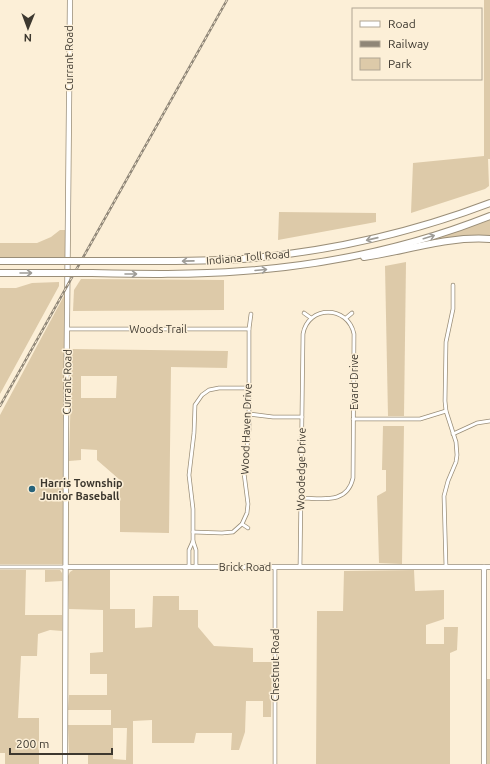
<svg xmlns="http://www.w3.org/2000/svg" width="490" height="764" font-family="Ubuntu,sans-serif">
  <rect width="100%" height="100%" fill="#fcefd7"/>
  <g fill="#ddcaa9" fill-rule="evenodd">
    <polygon points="484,0 490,0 490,159 488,159 489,186 485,189 411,213 413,163 484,156"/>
    <polygon points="279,212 376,213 376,222 278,240"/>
    <polygon points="490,220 490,238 425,242"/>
    <polygon points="60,230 65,230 65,257 0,257 0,243 37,243 51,237"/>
    <polygon points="406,262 404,416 388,416 385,266"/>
    <polygon points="81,279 224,280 224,310 73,311 74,290"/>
    <polygon points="59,282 59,286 0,394 0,288 16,288 32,283"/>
    <polygon points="66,292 63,564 0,564 0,415"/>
    <path d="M 72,349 L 228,351 L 227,368 L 171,367 L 169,533 L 120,532 L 120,480 L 97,460 L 97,450 L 81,449 L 81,460 L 69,461 ZM 81,376 L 117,376 L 116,398 L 81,398 Z"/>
    <polygon points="383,426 404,426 402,564 379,563 377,496 386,491 386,470 382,470"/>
    <polygon points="0,570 26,570 25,615 62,615 62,631 50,630 38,634 37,656 21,656 18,718 39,718 39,764 5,764 5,753 0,753"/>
    <polygon points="45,570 60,570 62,573 62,581 45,582"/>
    <path d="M 73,570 L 110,570 L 110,609 L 135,609 L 135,628 L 152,627 L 153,596 L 179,596 L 179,610 L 198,610 L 198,627 L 214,646 L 253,648 L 253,662 L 272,662 L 271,717 L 263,717 L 263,701 L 246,701 L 245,732 L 239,750 L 231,750 L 232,733 L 196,733 L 194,743 L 152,743 L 152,720 L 133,721 L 133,764 L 88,764 L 88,753 L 69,753 L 68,725 L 111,725 L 111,710 L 68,710 L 69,695 L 107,695 L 107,674 L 90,674 L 90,653 L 103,652 L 103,610 L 69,609 L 68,576 L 70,572 ZM 113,728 L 127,728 L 126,760 L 113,759 Z"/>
    <polygon points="414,570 415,591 444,590 444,619 426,625 426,644 444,644 444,627 458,627 457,650 450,653 450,764 316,764 317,611 343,611 344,571"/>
    <rect x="486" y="679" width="4" height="85"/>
  </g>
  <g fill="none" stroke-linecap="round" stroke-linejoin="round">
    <g stroke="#9a8e78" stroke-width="4.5">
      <g id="street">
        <polyline points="304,313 311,318"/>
        <polyline points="346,318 352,313"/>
        <polyline points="67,329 249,329"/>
        <polyline points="249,414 273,417 302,417"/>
        <polyline points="353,419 420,419 446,411"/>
        <polyline points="453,434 477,423 490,421"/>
        <polyline points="242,524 248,528"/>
        <polyline points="193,532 222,533 233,532 242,524 247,513 248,504 244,473 249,430 249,329 251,314"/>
        <polyline points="0,567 65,567"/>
        <polyline points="189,567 189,550 193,541"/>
        <polyline points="196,567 196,550 193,541 193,509 189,475 194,433 195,405 202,395 209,390 219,388 248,388"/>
        <polyline points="275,567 275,764"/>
        <path d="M 300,567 L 303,334 C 308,305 348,305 354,334 L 353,478 C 347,505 321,498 301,498"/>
        <polyline points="446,567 444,496 448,481 456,462 457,455 456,442 446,411 445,401 446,342 453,309 453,285"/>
      </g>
    </g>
    <g stroke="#9a8e78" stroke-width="6">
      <g id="secondary">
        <polyline points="65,567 490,567"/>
        <polyline points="484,567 484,764"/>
        <polyline points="65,764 66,428 70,0"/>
      </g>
    </g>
    <g stroke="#9a8e78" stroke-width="8">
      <g id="highway">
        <path d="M 364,257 C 406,251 447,236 490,239"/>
        <polyline points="0,261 51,261"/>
        <path d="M 100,261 C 147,261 195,262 242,259 C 327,252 411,233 490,203"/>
        <polyline points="0,273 51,273"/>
        <path d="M 92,273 C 142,274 193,275 243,271 C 327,265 412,247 490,216"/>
      </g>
    </g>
    <use href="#street" stroke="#fff" stroke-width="3"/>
    <use href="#secondary" stroke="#fff" stroke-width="4.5"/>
    <use href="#highway" stroke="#fff" stroke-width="6"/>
    <g stroke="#8f8677" stroke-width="2.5">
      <polyline id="rail" points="0,406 227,0"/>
    </g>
    <use href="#rail" stroke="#fcefd7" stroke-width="1" stroke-dasharray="3" stroke-linecap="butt"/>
    <g stroke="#9a8e78" stroke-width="8" stroke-linecap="butt">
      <g id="highway-bridge">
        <polyline points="51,261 100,261"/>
        <polyline points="51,273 92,273"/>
      </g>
    </g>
    <use href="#highway-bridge" stroke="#fff" stroke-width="6"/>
  </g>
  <defs><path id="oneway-shaft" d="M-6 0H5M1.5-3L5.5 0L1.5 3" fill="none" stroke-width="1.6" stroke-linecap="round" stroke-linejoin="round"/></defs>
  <g stroke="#9e9c97">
    <use href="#oneway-shaft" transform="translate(429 237) rotate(-17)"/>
    <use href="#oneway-shaft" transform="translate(372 239) rotate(167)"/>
    <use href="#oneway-shaft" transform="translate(188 261) rotate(179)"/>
    <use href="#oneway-shaft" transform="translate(261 270) rotate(-5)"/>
    <use href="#oneway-shaft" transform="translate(26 273)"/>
    <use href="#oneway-shaft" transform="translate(131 274)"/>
  </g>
  <circle fill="#28647b" stroke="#fcefd7" stroke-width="1.5" cx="32" cy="489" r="4"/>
  <g text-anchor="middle" stroke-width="3" stroke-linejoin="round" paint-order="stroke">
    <g font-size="11" fill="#3d382f" stroke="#fcefd7">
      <text transform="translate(69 58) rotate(-90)" y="4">Currant Road</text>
      <text transform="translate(248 257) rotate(-5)" y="4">Indiana Toll Road</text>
      <text x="158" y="333">Woods Trail</text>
      <text transform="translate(67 382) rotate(-89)" y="4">Currant Road</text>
      <text transform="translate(354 382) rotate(-90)" y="4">Evard Drive</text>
      <text transform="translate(246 429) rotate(-88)" y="4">Wood Haven Drive</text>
      <text transform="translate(301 469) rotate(-89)" y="4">Woodedge Drive</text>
      <text x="245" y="571">Brick Road</text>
      <text transform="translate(275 665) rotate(-90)" y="4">Chestnut Road</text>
    </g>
    <g font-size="11" font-weight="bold" fill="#3d382f" stroke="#fcefd7" text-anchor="start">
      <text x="40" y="487">Harris Township<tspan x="40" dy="13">Junior Baseball</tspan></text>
    </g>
  </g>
  <rect x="352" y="8" width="130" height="72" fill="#fcefd7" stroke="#b0a694"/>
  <rect x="360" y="21" width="20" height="6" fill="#ffffff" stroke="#b0a694"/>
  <text x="388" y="28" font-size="12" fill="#3d382f">Road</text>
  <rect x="360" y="41" width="20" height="6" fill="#8f8677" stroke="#b0a694"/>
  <text x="388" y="48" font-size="12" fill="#3d382f">Railway</text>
  <rect x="360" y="58" width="20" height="12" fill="#ddcaa9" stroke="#b0a694"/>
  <text x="388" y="68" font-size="12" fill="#3d382f">Park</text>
  <g transform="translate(28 28) rotate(181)" stroke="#fcefd7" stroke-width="3" paint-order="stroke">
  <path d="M0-3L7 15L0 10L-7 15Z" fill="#3d382f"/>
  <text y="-6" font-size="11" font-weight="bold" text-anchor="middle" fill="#3d382f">N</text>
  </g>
  <path d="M10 748v6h102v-6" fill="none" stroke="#3d382f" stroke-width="2"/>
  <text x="16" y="748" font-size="12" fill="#3d382f" stroke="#fcefd7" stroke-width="3" paint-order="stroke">200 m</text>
</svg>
